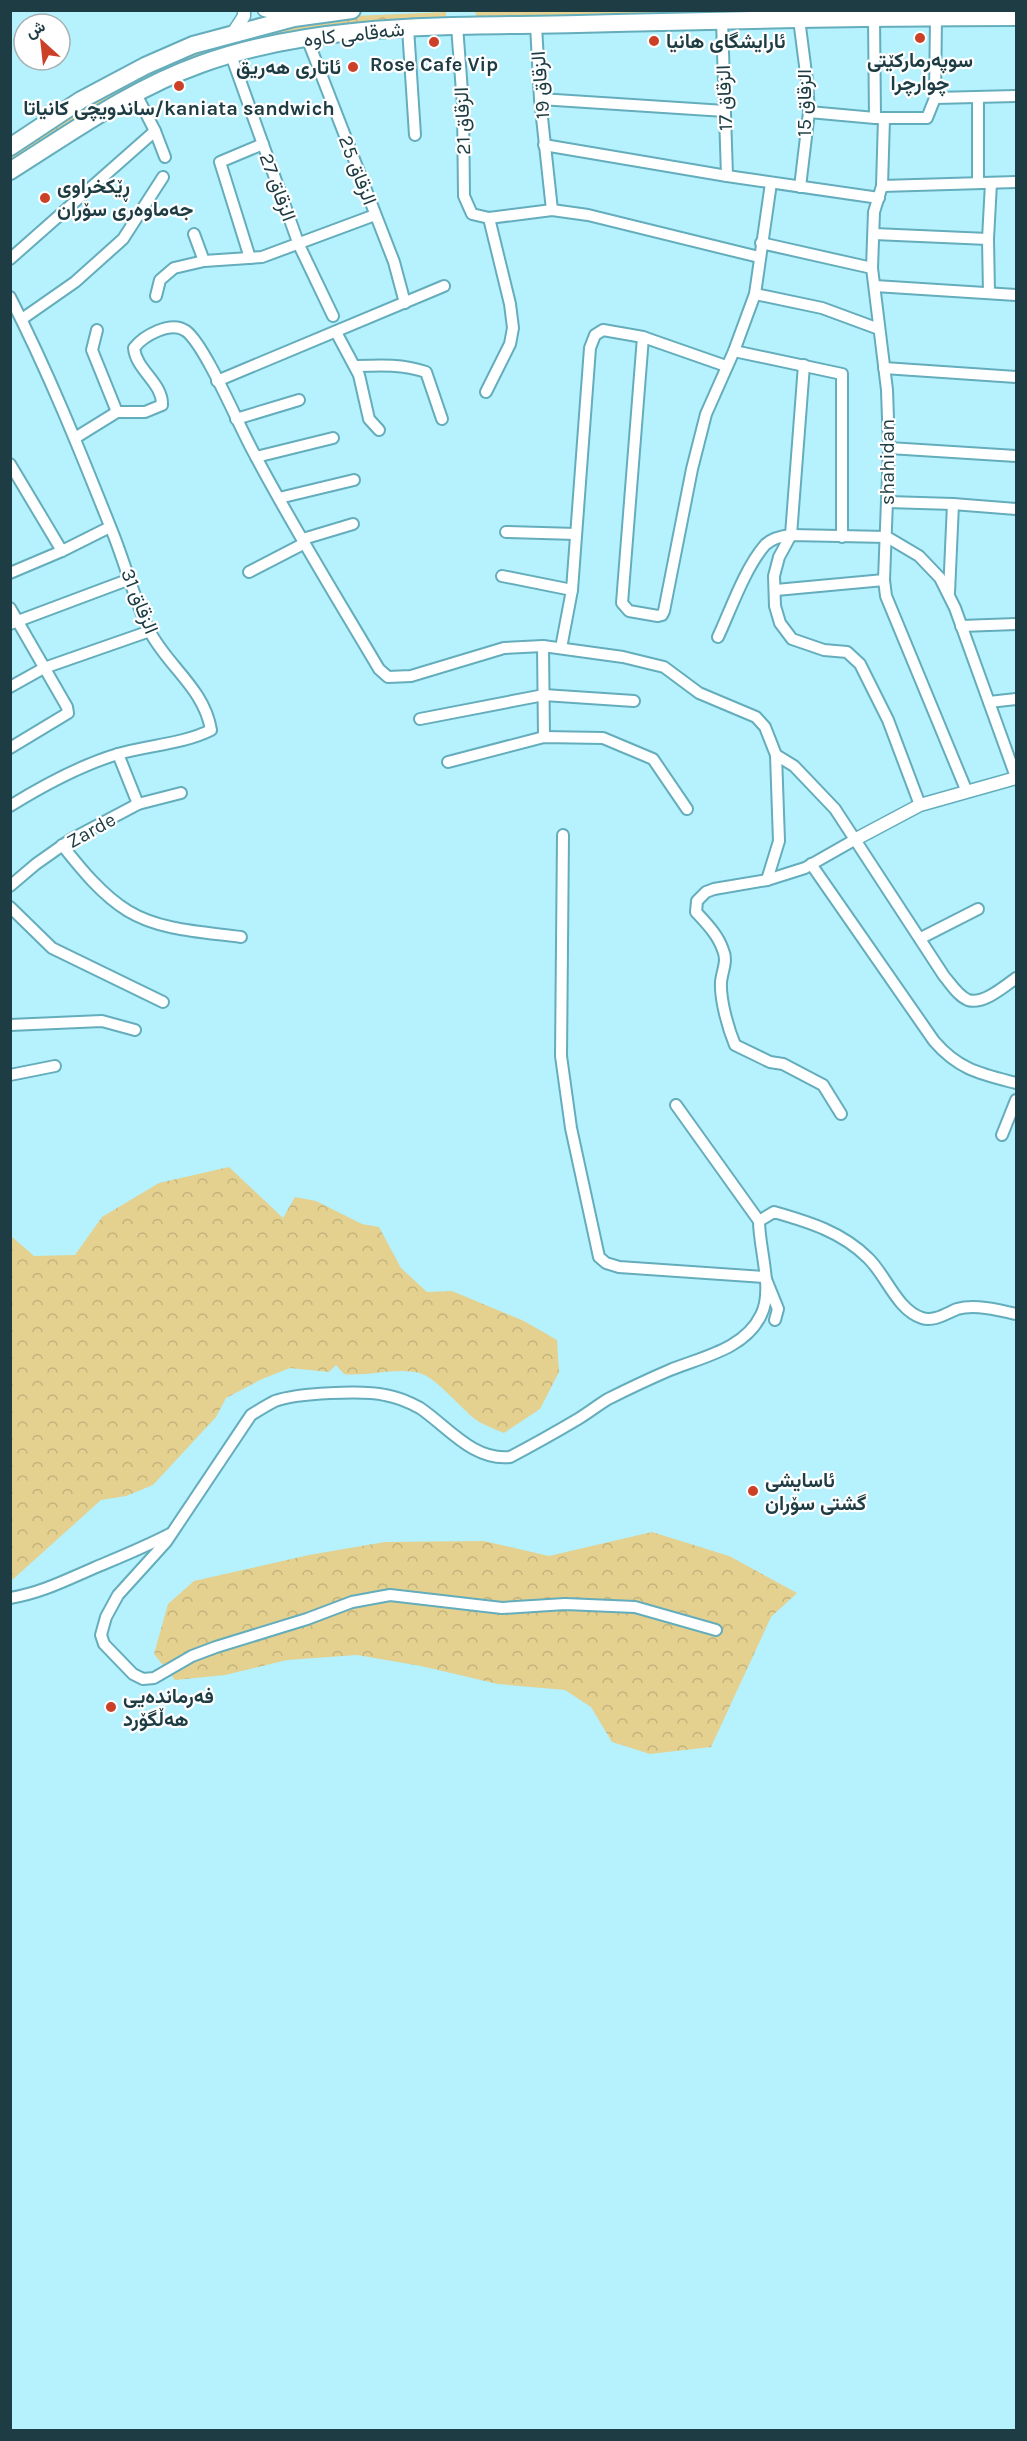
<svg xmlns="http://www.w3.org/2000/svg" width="1027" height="2441" font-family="Karla,Vazirmatn,sans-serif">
  <defs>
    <pattern id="park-crowns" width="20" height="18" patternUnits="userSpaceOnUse" patternTransform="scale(1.5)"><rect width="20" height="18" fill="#e4d08f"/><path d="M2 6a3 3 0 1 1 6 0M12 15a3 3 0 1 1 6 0" fill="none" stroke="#c3b47d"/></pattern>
  </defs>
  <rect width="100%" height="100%" fill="#b6f1fe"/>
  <g fill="url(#park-crowns)">
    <polygon points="550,10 844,11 477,18 475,12"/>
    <polygon points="446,12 446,19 376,20 333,25 251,41 11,165 11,156 107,95 182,58 280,28 354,16"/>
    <path d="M 229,1167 L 283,1218 L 295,1197 L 316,1201 L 362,1224 L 379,1227 L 401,1268 L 427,1292 L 452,1291 L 524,1321 L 557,1340 L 559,1372 L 540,1409 L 504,1433 C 495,1429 483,1425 475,1419 C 462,1409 437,1379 422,1374 C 401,1366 366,1377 344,1374 L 336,1365 L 329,1372 L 290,1368 L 262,1379 L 226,1398 L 216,1417 L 153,1485 L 126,1496 L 101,1500 L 11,1581 L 11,1236 L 34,1256 L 75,1255 L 102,1217 L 159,1183 Z"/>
    <polygon points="652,1532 729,1556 797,1593 771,1617 711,1747 650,1754 612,1742 591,1707 565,1690 498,1684 421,1666 357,1655 287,1660 225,1675 175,1680 154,1654 168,1604 194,1581 309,1555 385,1542 484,1541 549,1556"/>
  </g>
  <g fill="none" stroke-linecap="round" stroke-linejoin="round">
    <g stroke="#64adbc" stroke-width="14">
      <g id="minor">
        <polyline points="874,18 875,118"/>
        <polyline points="799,19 807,81 809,112 800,187"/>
        <polyline points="722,21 727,176"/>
        <polyline points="536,25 540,99 552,210"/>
        <polyline points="457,26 463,105 464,196 472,214 489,218 552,210 588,215 759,257"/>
        <polyline points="408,28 415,135"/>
        <polyline points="307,38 394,262 405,303"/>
        <polyline points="231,55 299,245 333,316"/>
        <polyline points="136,94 155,131"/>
        <polyline points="935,98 1016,96"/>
        <polyline points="540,99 725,111"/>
        <polyline points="809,112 875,118 927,118 935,98 936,17"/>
        <polyline points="884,118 882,186 874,212 872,268 887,390 889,448 884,580 886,596 967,792"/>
        <polyline points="544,145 727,176 879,198"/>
        <polyline points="978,183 978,97"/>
        <polyline points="882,186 1016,182"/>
        <polyline points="194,234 204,261"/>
        <polyline points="874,234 988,239"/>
        <polyline points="761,243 872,268"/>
        <polyline points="250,258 220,162 263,144"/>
        <polyline points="10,259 155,131 165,157"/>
        <polyline points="875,286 1016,295"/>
        <polyline points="989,293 988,239 991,183"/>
        <polyline points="755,294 822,308 879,329"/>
        <polyline points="156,296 160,280 174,268 204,261 262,257 375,215"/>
        <path d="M 10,297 C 50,375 82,456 114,536 C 126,567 135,601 149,630 C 167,666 204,688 211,730 C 183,744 149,745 118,754 C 81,765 44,785 10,806"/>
        <polyline points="22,319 75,282 123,239 163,177"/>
        <polyline points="97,330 92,350 117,412"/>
        <polyline points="336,332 359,375 369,419 379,430"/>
        <polyline points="643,337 622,603 629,611 658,616 662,615 664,611 692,469 706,414 734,351 755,294 771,183"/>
        <polyline points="734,351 842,374 842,537"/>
        <polyline points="804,365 791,535 779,557 774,576 775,606 780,623 792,639 824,650 847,652 860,664 888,720 920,805"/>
        <path d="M 356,366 C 381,365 403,364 426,372 L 442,419"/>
        <polyline points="884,368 1016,377"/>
        <polyline points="217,381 444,286"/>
        <polyline points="486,392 510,344 513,328 510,304 489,218"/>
        <polyline points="236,419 299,400"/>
        <path d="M 75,438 L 117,412 L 145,412 L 162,405 C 163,383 136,370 134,348 C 143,336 171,320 186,331 C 206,346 240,429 255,455 C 293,527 337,598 379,669 L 388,677 L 411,676 L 504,648 L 543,646 L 623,657 L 664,667 L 699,693 L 756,717 L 765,727 L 776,755 L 794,766 L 835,809 L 944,976 C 951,984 958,996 968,1000 C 983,1005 1005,986 1016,978"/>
        <polyline points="889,448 1016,456"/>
        <polyline points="256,457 333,438"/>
        <polyline points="10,464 62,551 10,573"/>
        <polyline points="279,498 354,480"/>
        <polyline points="888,502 953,504"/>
        <polyline points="506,532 576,534"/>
        <polyline points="303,539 353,524"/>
        <polyline points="62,551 110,527"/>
        <polyline points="249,572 305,543"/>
        <polyline points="502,576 572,590"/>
        <polyline points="776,590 884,580"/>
        <polyline points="949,593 953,504 1016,509"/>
        <polyline points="10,608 67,707 68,713 10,748"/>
        <polyline points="10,624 130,579"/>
        <polyline points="961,626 1016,624"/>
        <path d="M 718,637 C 731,609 745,568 765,545 C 772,538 782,536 791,535 L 887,537 L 919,556 L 940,578 L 955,608 L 1016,777"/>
        <polyline points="543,646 544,737"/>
        <polyline points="561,648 572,590 590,348 595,335 603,330 643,337 726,366"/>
        <polyline points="10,687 44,668 150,631"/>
        <polyline points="989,702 1016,699"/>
        <polyline points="420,719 544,695 634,701"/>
        <polyline points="118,754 138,804"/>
        <polyline points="448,762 544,737 603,738 653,759 687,809"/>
        <polyline points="563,835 561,1056 571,1128 599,1257 606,1263 619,1267 765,1277 778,1309 775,1320"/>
        <path d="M 62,845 C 81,869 102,895 128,911 C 161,931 205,932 241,937"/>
        <path d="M 811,864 L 934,1041 C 959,1070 981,1074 1016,1083"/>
        <polyline points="767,880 779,841 776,755"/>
        <polyline points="10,886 36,864 70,840 138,804 181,793"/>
        <polyline points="10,907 52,948 163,1002"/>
        <polyline points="921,938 978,909"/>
        <polyline points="10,1025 102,1021 135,1030"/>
        <polyline points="10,1075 55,1066"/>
        <polyline points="676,1105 759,1221"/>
        <path d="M 841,1114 L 823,1085 L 783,1064 L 770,1062 L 735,1045 C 728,1028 720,1000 721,982 C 722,971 728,961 723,950 C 718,935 707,924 696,912 L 697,901 L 706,892 L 714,889 L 767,880 L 805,868 L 856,839"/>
        <polyline points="1002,1135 1016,1100"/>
        <path d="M 10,1598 C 41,1593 66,1580 94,1568 C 120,1557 145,1547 170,1534"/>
        <path d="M 716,1630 L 635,1607 L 565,1604 L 502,1608 L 390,1595 L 352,1602 L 307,1619 L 216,1647 L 192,1656 L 154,1678 L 143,1679 L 133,1674 L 104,1644 L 101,1635 L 106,1617 L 118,1595 L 166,1542 L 251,1415 C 259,1410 267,1405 275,1401 C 297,1393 363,1390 385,1395 C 397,1397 409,1402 420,1408 C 448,1427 473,1461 510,1457 C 533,1445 556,1432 578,1419 C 588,1413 598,1405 608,1399 C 628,1389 649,1379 670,1370 C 702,1357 745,1349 761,1315 C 774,1290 759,1249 759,1221 L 774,1212 C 809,1222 842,1232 868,1258 C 886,1275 897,1310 922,1318 C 934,1322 947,1313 957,1309 C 975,1304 999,1310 1016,1314"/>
      </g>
    </g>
    <g stroke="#64adbc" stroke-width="15">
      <g id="tertiary">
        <polyline points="264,10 290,17"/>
        <polyline points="233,33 244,16 244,10"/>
        <polyline points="856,839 920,805 1016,778"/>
      </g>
    </g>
    <g stroke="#64adbc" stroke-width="20">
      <g id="primary">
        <polyline points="10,147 81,100 145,66 193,45 294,18 352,10"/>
        <path d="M 10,171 C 72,132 131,89 201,64 C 322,21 451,27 578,24 C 724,20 870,17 1016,17"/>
      </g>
    </g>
    <use href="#minor" stroke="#fff" stroke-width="10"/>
    <use href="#tertiary" stroke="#fff" stroke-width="12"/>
    <use href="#primary" stroke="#fff" stroke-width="16"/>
  </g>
  <g fill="#cb4026" stroke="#fff" stroke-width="2">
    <circle cx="920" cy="38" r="6"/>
    <circle cx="654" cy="41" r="6"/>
    <circle cx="434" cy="42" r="6"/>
    <circle cx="353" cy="67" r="6"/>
    <circle cx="179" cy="86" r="6"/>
    <circle cx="45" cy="198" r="6"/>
    <circle cx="753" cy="1491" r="6"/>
    <circle cx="111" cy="1707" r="6"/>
  </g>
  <g text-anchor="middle" stroke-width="4.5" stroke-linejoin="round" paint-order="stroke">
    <g font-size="20" fill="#1d3c43" stroke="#fff">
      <text transform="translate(354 34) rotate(-6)" y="7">شەقامی کاوە</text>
      <text transform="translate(540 85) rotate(-94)" y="7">الزقاق 19</text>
      <text transform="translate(724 98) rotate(-92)" y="7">الزقاق 17</text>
      <text transform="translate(804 103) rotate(-90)" y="7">الزقاق 15</text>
      <text transform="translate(462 121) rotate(-92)" y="7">الزقاق 21</text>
      <text transform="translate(358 170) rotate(69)" y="7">الزقاق 25</text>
      <text transform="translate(278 187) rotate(70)" y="7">الزقاق 27</text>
      <text transform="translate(887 462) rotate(-90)" y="7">shahidan</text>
      <text transform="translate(140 601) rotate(68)" y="7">الزقاق 31</text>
      <text transform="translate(91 830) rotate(-29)" y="7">Zarde</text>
    </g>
    <g font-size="20" font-weight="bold" fill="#1d3c43" stroke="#fff" text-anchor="start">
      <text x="666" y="48">ئارایشگای هانیا</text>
      <text x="920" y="67" text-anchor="middle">سوپەرمارکێتی<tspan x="920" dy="23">چوارچرا</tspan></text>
      <text x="434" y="71" text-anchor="middle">Rose Cafe Vip</text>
      <text x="341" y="74" text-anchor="end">ئاتاری هەریق</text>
      <text x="179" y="115" text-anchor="middle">ساندویچی کانیاتا/kaniata sandwich</text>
      <text x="57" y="193">ڕێکخراوی<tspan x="57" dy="23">جەماوەری سۆران</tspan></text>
      <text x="765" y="1487">ئاسایشی<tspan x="765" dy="23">گشتی سۆران</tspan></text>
      <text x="123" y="1703">فەرماندەیی<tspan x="123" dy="23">هەڵگۆرد</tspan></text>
    </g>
  </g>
  <rect width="1027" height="2441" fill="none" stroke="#1d3c43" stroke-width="24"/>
  <g transform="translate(42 42) rotate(333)"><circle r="28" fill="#ffffff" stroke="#a5b1b4" stroke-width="1.5"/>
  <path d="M0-4.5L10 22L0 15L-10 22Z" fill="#cb4026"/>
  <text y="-9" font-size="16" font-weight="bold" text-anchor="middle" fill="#1d3c43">ش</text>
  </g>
</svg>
